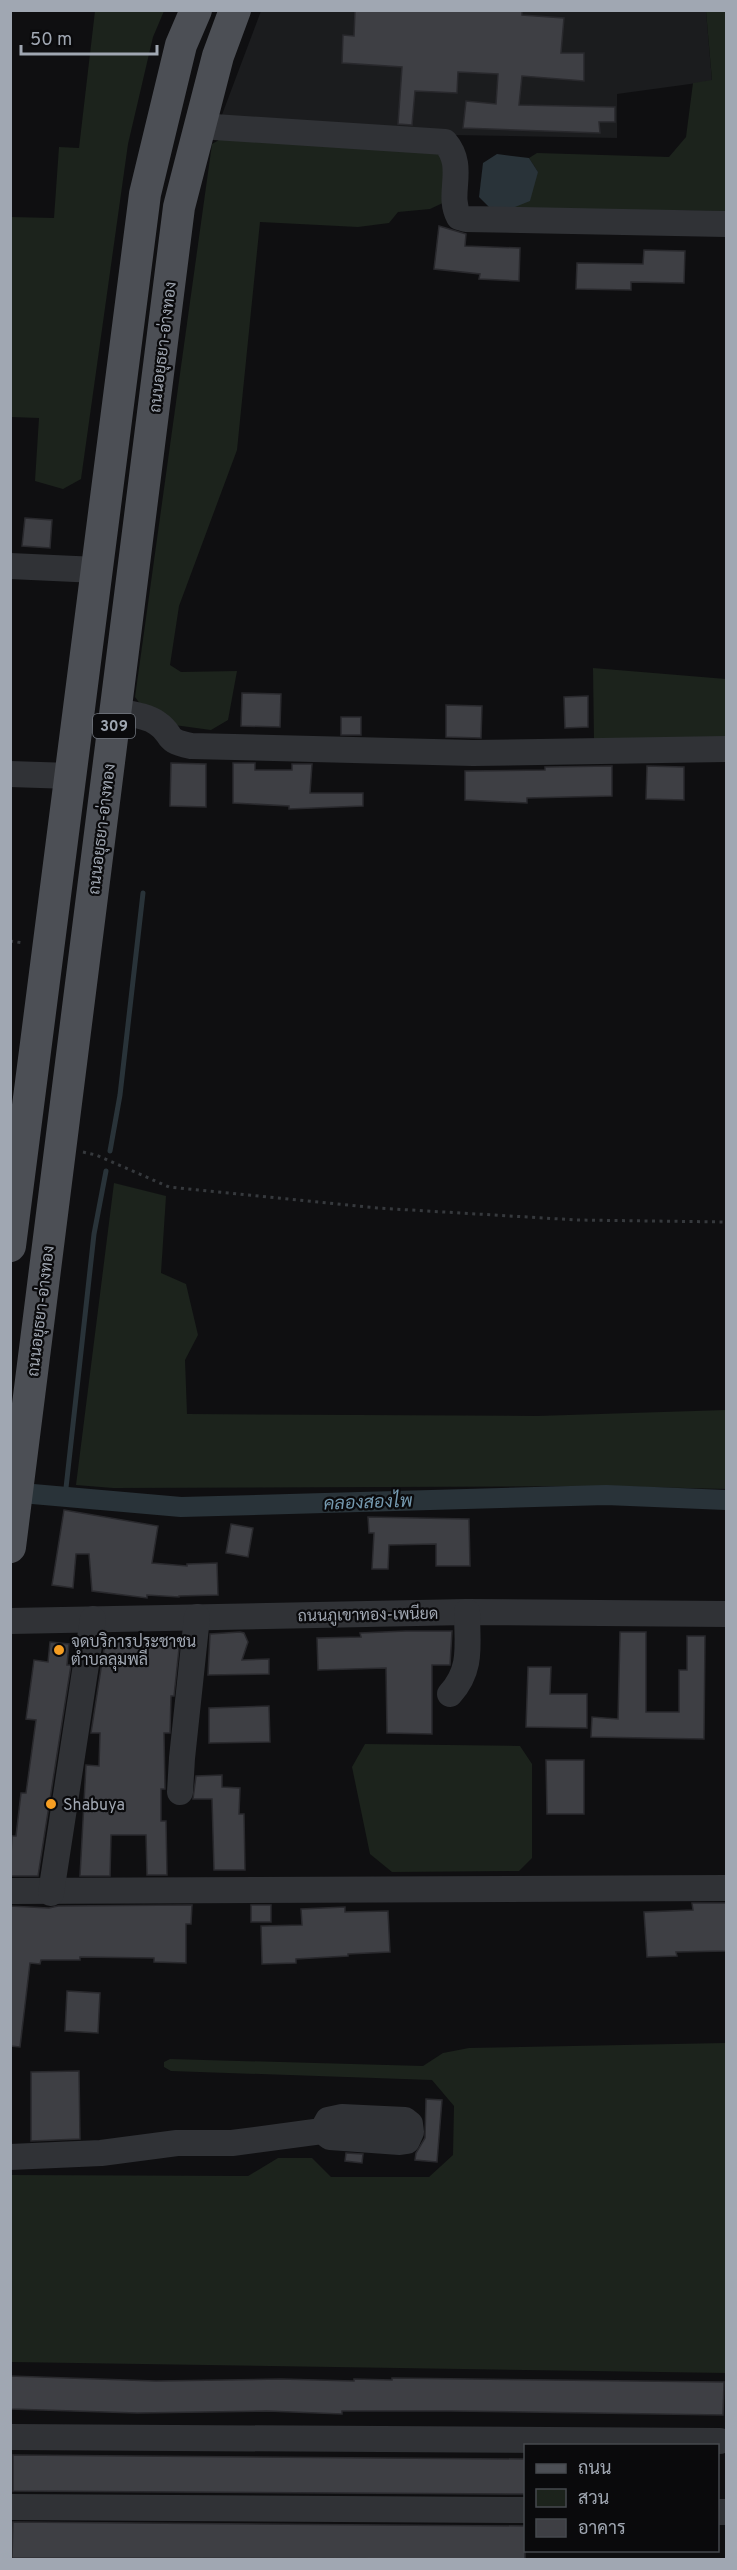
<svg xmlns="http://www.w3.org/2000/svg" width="737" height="2570" font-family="Overpass,Sarabun,sans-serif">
  <rect width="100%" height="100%" fill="#0f0f11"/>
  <polygon fill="#1b1c1e" points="261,11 706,11 712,81 617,94 617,138 452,135 220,120"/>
  <g fill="#1c231c">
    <polygon points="95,11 164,11 153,37 128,144 81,479 63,489 35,481 39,418 11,417 11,217 54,218 59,147 79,148"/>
    <polygon points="706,11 726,11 726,211 510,209 538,172 529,158 537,153 669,157 686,137 693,83 712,80"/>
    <polygon points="224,137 442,154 447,201 430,209 398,212 389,223 358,227 260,222 237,450 179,606 170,665 181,672 237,671 228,720 211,730 174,725 141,705 135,697 212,144"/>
    <polygon points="593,668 726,679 726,741 594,740"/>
    <polygon points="114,1183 166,1196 161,1273 186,1284 198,1335 185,1360 187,1414 537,1416 726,1410 726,1489 605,1486 113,1488 76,1485"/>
    <polygon points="365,1744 520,1746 532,1764 532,1858 519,1871 392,1872 370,1854 352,1767"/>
    <polygon points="726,2043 726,2373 11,2362 11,2175 248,2176 278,2158 312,2158 331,2177 429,2177 453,2155 454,2106 432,2080 171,2071 164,2067 164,2062 170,2059 423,2066 443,2053 469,2048"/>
  </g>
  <polygon fill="#293339" points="497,154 529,158 538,172 530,201 510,209 491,209 479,197 483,163"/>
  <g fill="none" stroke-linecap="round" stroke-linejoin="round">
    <g stroke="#293339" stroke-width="5">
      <polyline points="110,1151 120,1095 143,893"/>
      <polyline points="65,1497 94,1234 106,1171"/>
    </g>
    <polyline stroke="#293339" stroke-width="20" points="10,1492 181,1507 606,1495 726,1500"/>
  </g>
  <g fill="#3e3f44" stroke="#29292d" stroke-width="1.5">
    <polygon points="355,10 522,10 522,15 564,18 561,53 584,53 584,81 522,76 519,105 615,107 615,122 599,122 600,133 463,128 466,101 496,104 498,74 458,72 457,93 415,91 412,125 398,124 402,67 342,63 343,35 354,36"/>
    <polygon points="439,226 466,234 465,246 520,248 519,281 479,279 480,274 434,269"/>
    <polygon points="644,250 685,251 684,283 631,282 631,290 576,289 577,263 643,264"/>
    <polygon points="25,518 52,520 50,548 22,546"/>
    <polygon points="242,693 281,694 280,727 241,726"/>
    <polygon points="588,696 588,727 565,728 564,697"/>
    <polygon points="446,705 482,706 481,738 446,737"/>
    <rect x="341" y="717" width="20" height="18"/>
    <polygon points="171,763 206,764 206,807 170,806"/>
    <polygon points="233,763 255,763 255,770 292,770 292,764 312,764 310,793 363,793 363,806 289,809 289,806 233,803"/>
    <polygon points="612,766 612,796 527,798 527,803 465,800 465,771 545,770 545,767"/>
    <polygon points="647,766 684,767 684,800 646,799"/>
    <polygon points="64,1510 158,1526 152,1563 187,1566 187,1564 217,1563 218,1595 179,1596 179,1597 147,1595 147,1598 92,1591 89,1554 76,1554 73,1588 52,1585"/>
    <polygon points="368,1517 469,1519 470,1566 436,1566 436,1544 389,1545 388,1569 372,1569 374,1533 369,1533"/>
    <polygon points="231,1524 253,1528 248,1557 226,1553"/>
    <polygon points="406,1631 452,1631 450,1665 432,1665 432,1734 387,1733 386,1668 318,1670 317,1638 361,1637 360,1633"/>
    <polygon points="240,1632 244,1633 248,1642 242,1660 269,1659 269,1674 208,1675 210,1634"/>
    <polygon points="620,1632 646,1632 646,1712 679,1712 679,1670 687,1670 687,1636 705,1636 704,1739 591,1737 592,1717 618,1719"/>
    <polygon points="180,1639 174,1696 171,1696 170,1733 164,1733 165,1789 161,1789 161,1821 166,1821 167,1875 147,1875 146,1835 111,1835 110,1876 80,1876 86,1765 99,1766 100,1733 91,1733 105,1643"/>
    <polygon points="50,1642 69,1644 67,1665 71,1665 38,1876 10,1876 12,1836 16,1836 21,1793 26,1793 36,1720 26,1719 34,1660 48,1662"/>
    <polygon points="528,1667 551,1667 550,1694 587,1694 587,1728 526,1727"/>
    <polygon points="269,1706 270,1742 209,1743 209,1708"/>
    <polygon points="546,1760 584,1760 584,1814 547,1814"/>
    <polygon points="222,1775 222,1787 240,1788 239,1814 244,1814 245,1870 214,1870 212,1799 193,1799 196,1776"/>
    <polygon points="692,1903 726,1903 726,1951 676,1952 677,1956 647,1957 644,1912 693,1910"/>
    <polygon points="192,1905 191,1924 186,1924 186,1963 154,1962 154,1958 80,1957 80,1960 41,1960 40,1964 30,1963 20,2047 10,2046 10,1906 49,1908 58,1906"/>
    <rect x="251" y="1905" width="20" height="17"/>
    <polygon points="345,1907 345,1912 388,1911 390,1952 348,1954 348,1956 296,1959 296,1963 262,1964 261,1926 302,1925 301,1909"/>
    <polygon points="67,1991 100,1993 98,2033 65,2031"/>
    <polygon points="79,2071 80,2139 31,2141 31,2072"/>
    <polygon points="426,2099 442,2100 437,2162 415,2160 416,2153 425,2138"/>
    <polygon points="346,2153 363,2154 362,2163 345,2161"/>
    <polygon points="10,2376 156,2381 281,2379 354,2381 354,2379 392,2380 392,2378 724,2382 723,2415 452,2411 342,2411 342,2414 267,2411 137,2413 10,2409"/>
    <polygon points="13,2455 525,2459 525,2494 13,2491"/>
    <polygon points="13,2522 525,2526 525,2559 12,2558"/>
  </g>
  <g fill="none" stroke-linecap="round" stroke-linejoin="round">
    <g stroke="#36393d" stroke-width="3" stroke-dasharray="3 4.5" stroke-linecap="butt">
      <polyline points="10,941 23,943"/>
      <polyline points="83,1152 96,1155 169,1187 377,1208 577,1220 726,1222"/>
    </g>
    <g stroke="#303236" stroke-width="26">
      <path d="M 199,126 L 445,142 C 467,168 446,193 459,217 L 466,219 L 726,224"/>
      <polyline points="10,566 97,570"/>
      <path d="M 116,711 C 129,714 146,715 157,723 C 175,735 162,740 191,746 L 473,753 L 726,749"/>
      <polyline points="10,774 71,776"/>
      <polyline points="10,1621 467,1612 726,1614"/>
      <path d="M 450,1694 C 473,1669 467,1644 467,1612"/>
      <polyline points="180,1792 182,1758 197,1617"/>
      <polyline points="10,1891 726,1888"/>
      <polyline points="51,1893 93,1619"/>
      <polyline points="10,2157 101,2153 177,2143 232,2143 322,2131 330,2137 400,2142 407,2141 411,2132 410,2124 405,2120 342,2117 328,2120 322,2131"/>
      <polyline points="10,2437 720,2441"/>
      <polyline points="10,2507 526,2510"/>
      <polyline points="718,2512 726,2512"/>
    </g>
    <g stroke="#4c4f55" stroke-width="32">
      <polyline points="10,1246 145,194 181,45 196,10"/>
      <polyline points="10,1547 179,207 218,56 235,10"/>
    </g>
  </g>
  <g fill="#f69e22" stroke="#0a0a0c" stroke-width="2">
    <circle cx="59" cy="1650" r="6"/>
    <circle cx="51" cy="1804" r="6"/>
  </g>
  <g text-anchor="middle" stroke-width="4.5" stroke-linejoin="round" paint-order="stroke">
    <rect fill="#0a0a0c" stroke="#737880" stroke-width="1.5" x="93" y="714" width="42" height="24" rx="4.5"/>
    <g font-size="15" font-weight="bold" fill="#a0a7b2">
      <text x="114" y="731">309</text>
    </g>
    <g font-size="16" fill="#a0a7b2" stroke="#0a0a0c">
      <text transform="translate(162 347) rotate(-83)" y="6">ถนนอยุธยา-อ่างทอง</text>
      <text transform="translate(101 829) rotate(-83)" y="6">ถนนอยุธยา-อ่างทอง</text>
      <text transform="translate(40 1311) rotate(-83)" y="6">ถนนอยุธยา-อ่างทอง</text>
      <text transform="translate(368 1614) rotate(-1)" y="6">ถนนภูเขาทอง-เพนียด</text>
    </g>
    <g font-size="16" fill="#a0a7b2" stroke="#0a0a0c" text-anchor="start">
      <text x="71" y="1647">จุดบริการประชาชน<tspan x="71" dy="18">ตำบลลุมพลี</tspan></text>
      <text x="63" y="1810">Shabuya</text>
    </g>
    <g font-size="18" font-style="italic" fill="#7599af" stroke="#0a0a0c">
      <text transform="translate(368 1502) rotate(-2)" y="6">คลองสองไพ</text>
    </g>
  </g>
  <rect width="737" height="2570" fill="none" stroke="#a0a7b2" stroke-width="24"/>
  <rect x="524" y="2444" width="195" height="108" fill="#0a0a0c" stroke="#46494e" stroke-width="1.5"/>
  <rect x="536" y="2464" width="30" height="9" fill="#4c4f55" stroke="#46494e" stroke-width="1.5"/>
  <text x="578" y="2474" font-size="18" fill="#a0a7b2">ถนน</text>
  <rect x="536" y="2489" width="30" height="18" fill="#1c231c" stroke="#46494e" stroke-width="1.5"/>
  <text x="578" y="2504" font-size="18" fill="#a0a7b2">สวน</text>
  <rect x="536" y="2519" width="30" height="18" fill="#3e3f44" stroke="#46494e" stroke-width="1.5"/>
  <text x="578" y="2534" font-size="18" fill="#a0a7b2">อาคาร</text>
  <path d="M21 45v9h136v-9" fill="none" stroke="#a0a7b2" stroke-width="3"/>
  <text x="30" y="45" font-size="18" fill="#a0a7b2" stroke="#0a0a0c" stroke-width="4.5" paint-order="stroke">50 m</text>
</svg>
